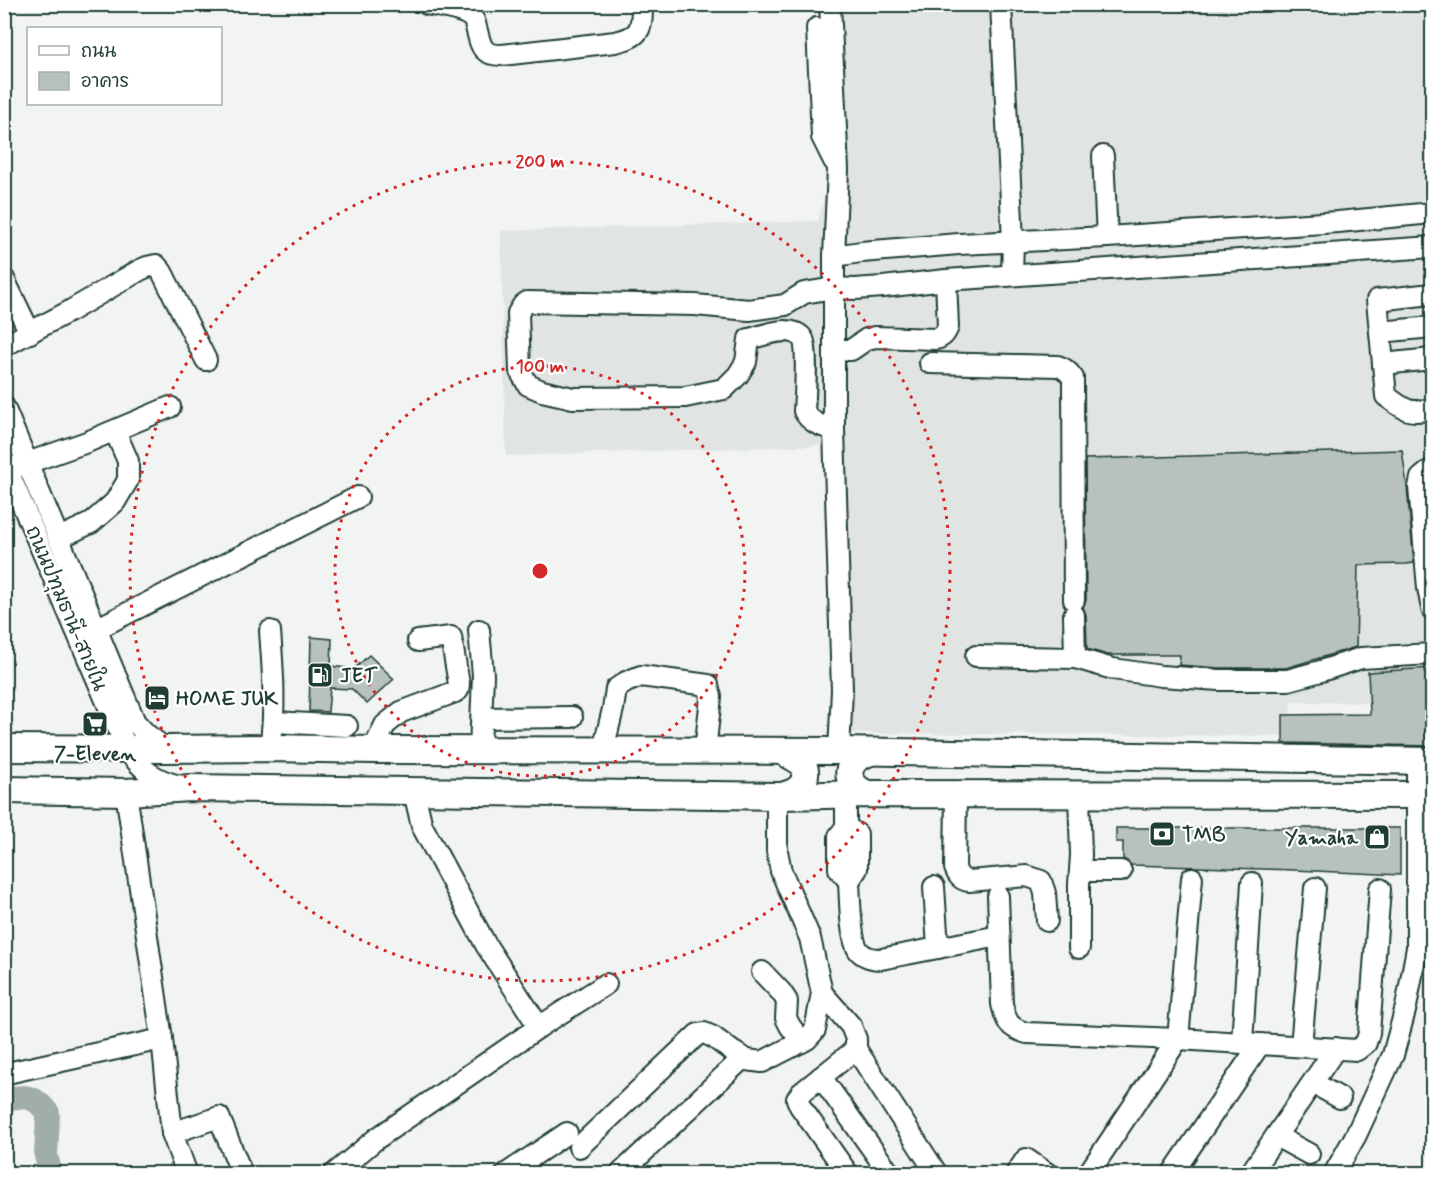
<svg xmlns="http://www.w3.org/2000/svg" width="1437" height="1178" font-family="Mynerve,'Playpen Sans Thai',sans-serif">
  <rect width="100%" height="100%" fill="#f2f3f3"/>
  <filter id="ink" filterUnits="userSpaceOnUse"><feTurbulence type="fractalNoise" baseFrequency=".0167" numOctaves="2"/><feDisplacementMap in="SourceGraphic" scale="12" xChannelSelector="R" yChannelSelector="G"/><feConvolveMatrix kernelMatrix="1 2 1 2 8 2 1 2 1" color-interpolation-filters="sRGB"/></filter>
  <g filter="url(#ink)">
    <polygon fill="#e0e4e3" points="827,5 1432,5 1432,691 1431,691 1431,703 1291,702 1288,736 844,733 831,445 506,456 501,231 818,221 839,142"/>
    <g fill="none" stroke-linecap="round" stroke-linejoin="round">
      <path stroke="#a1adaa" stroke-width="24" d="M 4,1100 C 26,1095 34,1095 48,1113 L 46,1156 L 51,1174"/>
    </g>
    <g fill="#b7c1bd" stroke="#1f3d34" stroke-width="1.5">
      <polygon points="1402,450 1407,486 1414,563 1406,564 1358,565 1356,647 1286,668 1219,668 1179,665 1180,655 1107,655 1087,649 1086,615 1083,607 1086,600 1085,459"/>
      <polygon points="311,637 332,639 331,666 354,669 369,655 394,679 367,704 352,689 330,688 328,712 309,711"/>
      <polygon points="1432,668 1432,746 1283,743 1283,715 1370,714 1368,672"/>
      <polygon points="1116,828 1400,828 1400,875 1294,870 1131,865 1127,861 1123,859 1123,842 1116,842"/>
    </g>
    <g fill="none" stroke-linecap="round" stroke-linejoin="round">
      <g stroke="#1f3d34" stroke-width="24">
        <g id="minor">
          <path d="M 427,4 C 439,7 465,9 473,19 C 475,21 475,24 476,27 C 481,46 481,55 502,55 L 615,42 C 641,36 642,30 642,4"/>
          <polyline points="830,4 838,170 834,256 834,430 842,690 839,751"/>
          <polyline points="1001,4 1013,241 1012,275"/>
          <polyline points="817,28 822,137 834,161"/>
          <polyline points="1103,156 1107,237"/>
          <polyline points="834,256 861,252 959,244 1107,237 1338,222 1432,213"/>
          <polyline points="4,279 30,333"/>
          <path d="M 1432,294 L 1377,300 L 1386,396 C 1405,410 1408,414 1432,409"/>
          <polyline points="1380,332 1432,327"/>
          <polyline points="4,346 70,311 140,270 147,267 156,265 162,272 206,360"/>
          <path d="M 835,350 L 851,350 L 867,339 L 875,337 L 936,339 C 943,337 945,334 948,327 L 946,280"/>
          <path d="M 930,363 L 1058,366 C 1065,368 1069,372 1073,378 L 1074,600"/>
          <polyline points="1383,364 1432,359"/>
          <polyline points="4,407 135,722 146,734 166,749"/>
          <path d="M 834,430 C 822,426 810,423 804,411 C 805,398 808,349 803,339 C 802,337 798,334 796,333 C 782,327 762,336 749,339 L 746,362 L 738,375 L 724,389 L 685,397 L 573,398 L 542,391 L 528,385 L 520,371 L 518,313 L 523,305 L 527,302 L 695,305 L 749,310 L 785,305 L 804,293 L 834,288 L 855,289 L 883,287 L 946,280 L 1432,247"/>
          <path d="M 4,462 L 127,749 C 142,770 154,780 180,786"/>
          <polyline points="16,467 87,442 170,407"/>
          <polyline points="1432,469 1421,478 1419,487 1428,588 1432,609"/>
          <polyline points="59,538 91,523 115,502 128,480 128,461 115,431"/>
          <polyline points="1074,615 1075,658"/>
          <polyline points="96,629 358,497"/>
          <polyline points="479,630 483,675 480,750"/>
          <polyline points="976,656 1075,658 1113,669 1161,676 1219,680 1288,680 1321,671 1361,658 1432,654"/>
          <polyline points="482,718 572,717"/>
          <polyline points="274,722 347,726"/>
          <path d="M 270,748 C 276,709 273,670 270,631"/>
          <polyline points="373,750 385,725 401,712 455,692 458,690 459,684 451,637 418,641"/>
          <polyline points="603,750 613,709 616,689 626,682 641,676 708,685 711,697 705,751"/>
          <polyline points="126,792 162,1039 172,1133 187,1174"/>
          <polyline points="414,792 422,826 486,945 539,1027"/>
          <polyline points="846,794 846,827 839,836 839,869 849,881 857,869 857,834 846,827"/>
          <path d="M 956,794 L 955,868 C 958,876 961,880 969,881 L 1027,876 L 1041,881 L 1045,893 L 1047,921"/>
          <polyline points="1079,795 1081,855 1079,884 1079,948"/>
          <polyline points="1081,871 1121,871"/>
          <path d="M 849,881 C 850,897 850,940 859,951 C 864,957 874,959 881,959 L 999,936"/>
          <polyline points="934,887 938,948"/>
          <path d="M 998,896 L 1002,1004 C 1006,1022 1009,1028 1027,1033 L 1178,1039 L 1357,1050 L 1366,1043 L 1369,1033 L 1380,889"/>
          <polyline points="762,972 781,992 787,1001 786,1018 790,1026 802,1042"/>
          <polyline points="822,993 851,1026 856,1039 856,1049 937,1174"/>
          <polyline points="1242,1043 1252,883"/>
          <polyline points="1301,1046 1315,888"/>
          <polyline points="7,1073 162,1039"/>
          <polyline points="821,1077 890,1174"/>
          <polyline points="1313,1083 1340,1098"/>
          <polyline points="172,1133 219,1117 242,1174"/>
          <polyline points="1276,1136 1309,1154"/>
          <polyline points="579,1147 698,1034 704,1033 713,1037 732,1051 747,1060 762,1062 807,1039 815,1030 822,993 810,938 781,871 777,851 777,796"/>
          <polyline points="334,1174 376,1139 539,1027 606,984"/>
          <polyline points="506,1174 567,1133"/>
          <polyline points="620,1174 743,1058"/>
          <polyline points="848,1174 800,1106 797,1099 801,1093 856,1049"/>
          <polyline points="1016,1174 1026,1159 1048,1174"/>
          <polyline points="1088,1174 1178,1039 1192,878"/>
          <polyline points="1172,1174 1260,1044"/>
          <polyline points="1250,1174 1336,1048"/>
          <polyline points="1334,1174 1356,1135 1393,1055 1406,1007 1417,948 1417,761"/>
        </g>
      </g>
      <g stroke="#1f3d34" stroke-width="30">
        <g id="major">
          <polyline points="4,748 166,749 270,748 373,750 839,751 1432,761"/>
          <polyline points="4,790 126,792 191,788 782,796 868,794 1432,795"/>
          <path d="M 868,794 C 855,790 843,776 853,763 C 857,757 863,755 870,752"/>
          <path d="M 782,796 L 794,792 L 803,785 C 810,763 800,761 782,751"/>
        </g>
      </g>
      <use href="#minor" stroke="#fff" stroke-width="20"/>
      <use href="#major" stroke="#fff" stroke-width="26"/>
    </g>
  </g>
  <g fill="none" stroke="#d62828" stroke-width="3" stroke-dasharray="3 6">
    <circle cx="540" cy="571" r="205"/>
    <circle cx="540" cy="571" r="410"/>
  </g>
  <defs>
    <g id="fuel-square" transform="scale(1.35)"><rect x="-9" y="-9" width="18" height="18" rx="4" fill="#1f3d34" stroke="#fff"/><path d="M-5.5-6h7V0h2V4h1.3V-2.5L3-4.5l.8-.8L6-3V5H2.5V1h-1V6h-7ZM-4.2-4.7v3.2H.2V-4.7Z" fill="#fff"/></g>
    <g id="hotel-square" transform="scale(1.35)"><rect x="-9" y="-9" width="18" height="18" rx="4" fill="#1f3d34" stroke="#fff"/><path d="M-6-4.5h1.5V1H6V5H4.5V3h-9V5H-6ZM-4 0a1.8 1.8 0 1 1 3.6 0ZM.5 0V-2.5h3Q6-2.5 6 0Z" fill="#fff"/></g>
    <g id="supermarket-square" transform="scale(1.35)"><rect x="-9" y="-9" width="18" height="18" rx="4" fill="#1f3d34" stroke="#fff"/><path d="M-6-5.5h2.5l.6 2H6L4.5 2H-2.5L-4.4-4H-6ZM-1.5 3.2a1.3 1.3 0 1 0 .1 0ZM3 3.2a1.3 1.3 0 1 0 .1 0Z" fill="#fff"/></g>
    <g id="bank-square" transform="scale(1.35)"><rect x="-9" y="-9" width="18" height="18" rx="4" fill="#1f3d34" stroke="#fff"/><path d="M-6-4H6V4H-6ZM0-2.3a2.3 2.3 0 1 0 0 4.6a2.3 2.3 0 1 0 0-4.6Z" fill="#fff"/></g>
    <g id="shop-square" transform="scale(1.35)"><rect x="-9" y="-9" width="18" height="18" rx="4" fill="#1f3d34" stroke="#fff"/><path d="M-5-2.5h2.3a2.7 3.5 0 0 1 5.4 0H5L5.5 6h-11ZM-1.5-2.5h3a1.5 2.3 0 0 0-3 0Z" fill="#fff"/></g>
  </defs>
  <g fill-rule="evenodd">
    <use href="#fuel-square" x="320" y="675"/>
    <use href="#hotel-square" x="157" y="698"/>
    <use href="#supermarket-square" x="95" y="724"/>
    <use href="#bank-square" x="1162" y="834"/>
    <use href="#shop-square" x="1377" y="837"/>
  </g>
  <g text-anchor="middle" stroke-width="4.5" stroke-linejoin="round" paint-order="stroke">
    <g font-size="20" fill="#1f3d34" stroke="#fff">
      <text transform="translate(67 608) rotate(67)" y="7">ถนนปทุมธานี-สายใน</text>
    </g>
    <g font-size="20" font-weight="bold" fill="#1f3d34" stroke="#fff" text-anchor="start">
      <text x="340" y="682">JET</text>
      <text x="176" y="705">HOME JUK</text>
      <text x="95" y="760" text-anchor="middle">7-Eleven</text>
      <text x="1182" y="841">TMB</text>
      <text x="1358" y="844" text-anchor="end">Yamaha</text>
    </g>
  </g>
  <circle cx="540" cy="571" r="9" fill="#d62828" stroke="#fff" stroke-width="3"/>
  <g font-size="18" text-anchor="middle" font-weight="bold" fill="#d62828" stroke="#fff" stroke-width="4.5" stroke-linejoin="round" paint-order="stroke">
    <text x="540" y="167">200 m</text>
    <text x="540" y="372">100 m</text>
  </g>
  <rect width="1437" height="1178" fill="none" stroke="#fff" stroke-width="24"/>
  <rect x="12" y="12" width="1413" height="1154" fill="none" stroke="#1f3d34" stroke-width="2" filter="url(#ink)"/>
  <rect x="27" y="27" width="195" height="78" fill="#ffffff" stroke="#a5b1ae" stroke-width="1.5"/>
  <rect x="39" y="46" width="30" height="9" fill="#ffffff" stroke="#a5b1ae" stroke-width="1.5"/>
  <text x="81" y="57" font-size="18" fill="#1f3d34">ถนน</text>
  <rect x="39" y="72" width="30" height="18" fill="#b7c1bd" stroke="#a5b1ae" stroke-width="1.5"/>
  <text x="81" y="87" font-size="18" fill="#1f3d34">อาคาร</text>
</svg>
